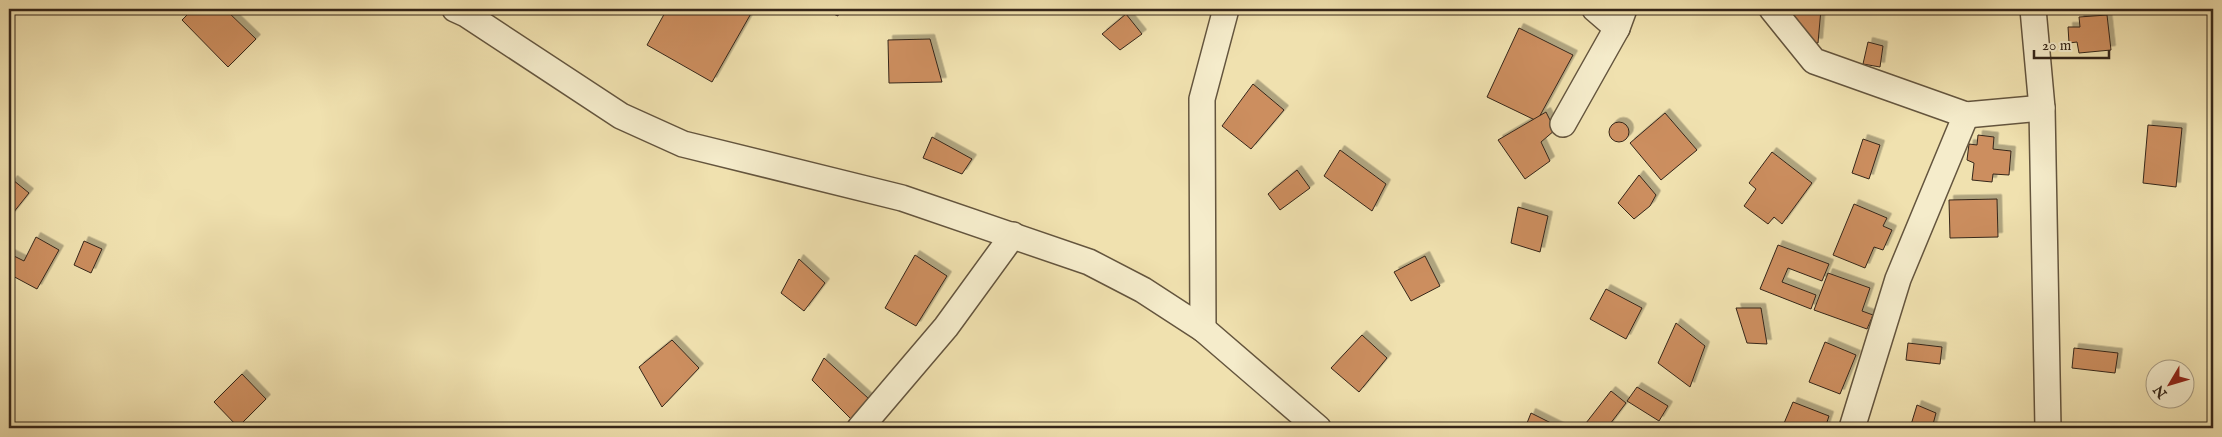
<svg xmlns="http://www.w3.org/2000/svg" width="2222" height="437" font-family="'IM FELL English',serif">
  <defs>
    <filter id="shadow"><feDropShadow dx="4.5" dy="-4.5" stdDeviation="0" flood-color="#0004"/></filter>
  </defs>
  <rect width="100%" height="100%" fill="#f0e1af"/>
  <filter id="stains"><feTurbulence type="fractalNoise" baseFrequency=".004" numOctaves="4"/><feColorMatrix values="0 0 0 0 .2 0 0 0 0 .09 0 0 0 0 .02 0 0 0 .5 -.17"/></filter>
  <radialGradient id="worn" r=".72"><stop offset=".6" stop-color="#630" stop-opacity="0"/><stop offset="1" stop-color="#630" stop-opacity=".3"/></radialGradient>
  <g fill="#cc8e5f" stroke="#352619" filter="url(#shadow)">
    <polygon points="193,9 225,9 256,39 228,67 182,20"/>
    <polygon points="667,9 753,10 712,82 647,45"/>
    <polygon points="822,9 839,9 838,16"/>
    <polygon points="1792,9 1821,9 1818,43 1789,40"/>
    <polygon points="1126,14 1142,34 1120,50 1102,34"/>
    <polygon points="2107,15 2111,50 2079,53 2077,42 2069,43 2068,27 2080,27 2079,17"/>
    <polygon points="1519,28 1573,55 1537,121 1487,97"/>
    <polygon points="930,39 942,82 889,83 888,40"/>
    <polygon points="1868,42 1883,46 1880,67 1863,64"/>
    <polygon points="1253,84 1284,110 1251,149 1222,126"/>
    <polygon points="1546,112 1555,130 1541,142 1550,161 1525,179 1498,140"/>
    <polygon points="1665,113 1697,150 1661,180 1630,143"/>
    <circle cx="1619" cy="132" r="10"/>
    <polygon points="2148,125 2182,128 2176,187 2143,183"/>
    <polygon points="1978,135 1994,137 1993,149 2011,151 2009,175 1993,174 1992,182 1972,180 1974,163 1967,160 1969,144 1977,145"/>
    <polygon points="932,137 972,159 962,174 923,158"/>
    <polygon points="1863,139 1880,145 1869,179 1852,173"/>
    <polygon points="1340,150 1386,184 1372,211 1324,176"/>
    <polygon points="1772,152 1812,183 1782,224 1774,217 1768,224 1744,206 1756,189 1749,183"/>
    <polygon points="1297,170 1310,188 1280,210 1268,194"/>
    <polygon points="1639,175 1656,195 1650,206 1634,219 1618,203"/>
    <polygon points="13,180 29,193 9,218 9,186"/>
    <polygon points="1997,199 1998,237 1950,238 1949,200"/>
    <polygon points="1854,204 1887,218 1883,226 1892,230 1883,250 1874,247 1865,268 1833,255"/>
    <polygon points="1518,207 1548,216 1540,252 1511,243"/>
    <polygon points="36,237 59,250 37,289 9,274 10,254 24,261"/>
    <polygon points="84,241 102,249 91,273 74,265"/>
    <polygon points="1778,245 1829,264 1822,281 1788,268 1782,282 1816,295 1811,309 1760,289"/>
    <polygon points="915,255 947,276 916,326 885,308"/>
    <polygon points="1425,256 1440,286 1411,301 1394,272"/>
    <polygon points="799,259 825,283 804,311 781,293"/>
    <polygon points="1828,273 1870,288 1862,311 1873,315 1867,329 1814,310"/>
    <polygon points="1606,289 1642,308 1626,339 1590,319"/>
    <polygon points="1736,308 1761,308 1767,344 1747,343"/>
    <polygon points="1676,323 1705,346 1690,387 1658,363"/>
    <polygon points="1362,335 1387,358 1359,392 1331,368"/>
    <polygon points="672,340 699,368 662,407 639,367"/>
    <polygon points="1825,342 1856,355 1840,394 1809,382"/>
    <polygon points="1908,343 1942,347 1940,364 1906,360"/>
    <polygon points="2074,348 2118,353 2115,373 2072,368"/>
    <polygon points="824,358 868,398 853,421 812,380"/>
    <polygon points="242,374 266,399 238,427 214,402"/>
    <polygon points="1637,387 1668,406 1659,421 1627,401"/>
    <polygon points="1611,391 1626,403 1607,428 1592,428 1586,423"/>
    <polygon points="1793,402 1829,416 1825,428 1782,428"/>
    <polygon points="1917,405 1936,413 1932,428 1910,428"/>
    <polygon points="1531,413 1561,428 1525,428"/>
  </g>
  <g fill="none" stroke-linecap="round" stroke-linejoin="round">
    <g stroke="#64553e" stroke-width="28">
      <g id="minor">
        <polyline points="455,9 466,14 621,116 683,144 902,198 1089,262 1143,290 1203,329 1318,428"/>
        <polyline points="1595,9 1617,28"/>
        <polyline points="1772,9 1814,61 1966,115 2042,108"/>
        <polyline points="2033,9 2042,108 2048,428"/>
        <polyline points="1563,124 1617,28 1624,9"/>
        <polyline points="1203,329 1202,99 1226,9"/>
        <polyline points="860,428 946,327 1013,235"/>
        <polyline points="1852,428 1898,279 1966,115"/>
      </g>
    </g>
    <use href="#minor" stroke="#f5eccb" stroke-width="25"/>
  </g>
  <rect width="2222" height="437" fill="none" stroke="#f0e1af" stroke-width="30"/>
  <rect x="10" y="10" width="2202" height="417" fill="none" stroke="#352619" stroke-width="2.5"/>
  <rect x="15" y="15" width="2192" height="407" fill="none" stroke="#352619"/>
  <g transform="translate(2170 384) rotate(232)"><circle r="24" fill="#f5eccb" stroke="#a89d84"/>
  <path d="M0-4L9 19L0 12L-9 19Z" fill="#8f2418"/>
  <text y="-8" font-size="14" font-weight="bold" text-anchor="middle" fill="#352619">N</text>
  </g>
  <path d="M2034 50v8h75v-8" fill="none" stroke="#352619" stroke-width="2.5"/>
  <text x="2042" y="50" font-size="15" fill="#352619" stroke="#f5eccb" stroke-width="4" paint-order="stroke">20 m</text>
  <rect width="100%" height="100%" filter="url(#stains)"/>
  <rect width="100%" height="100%" fill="url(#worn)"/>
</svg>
